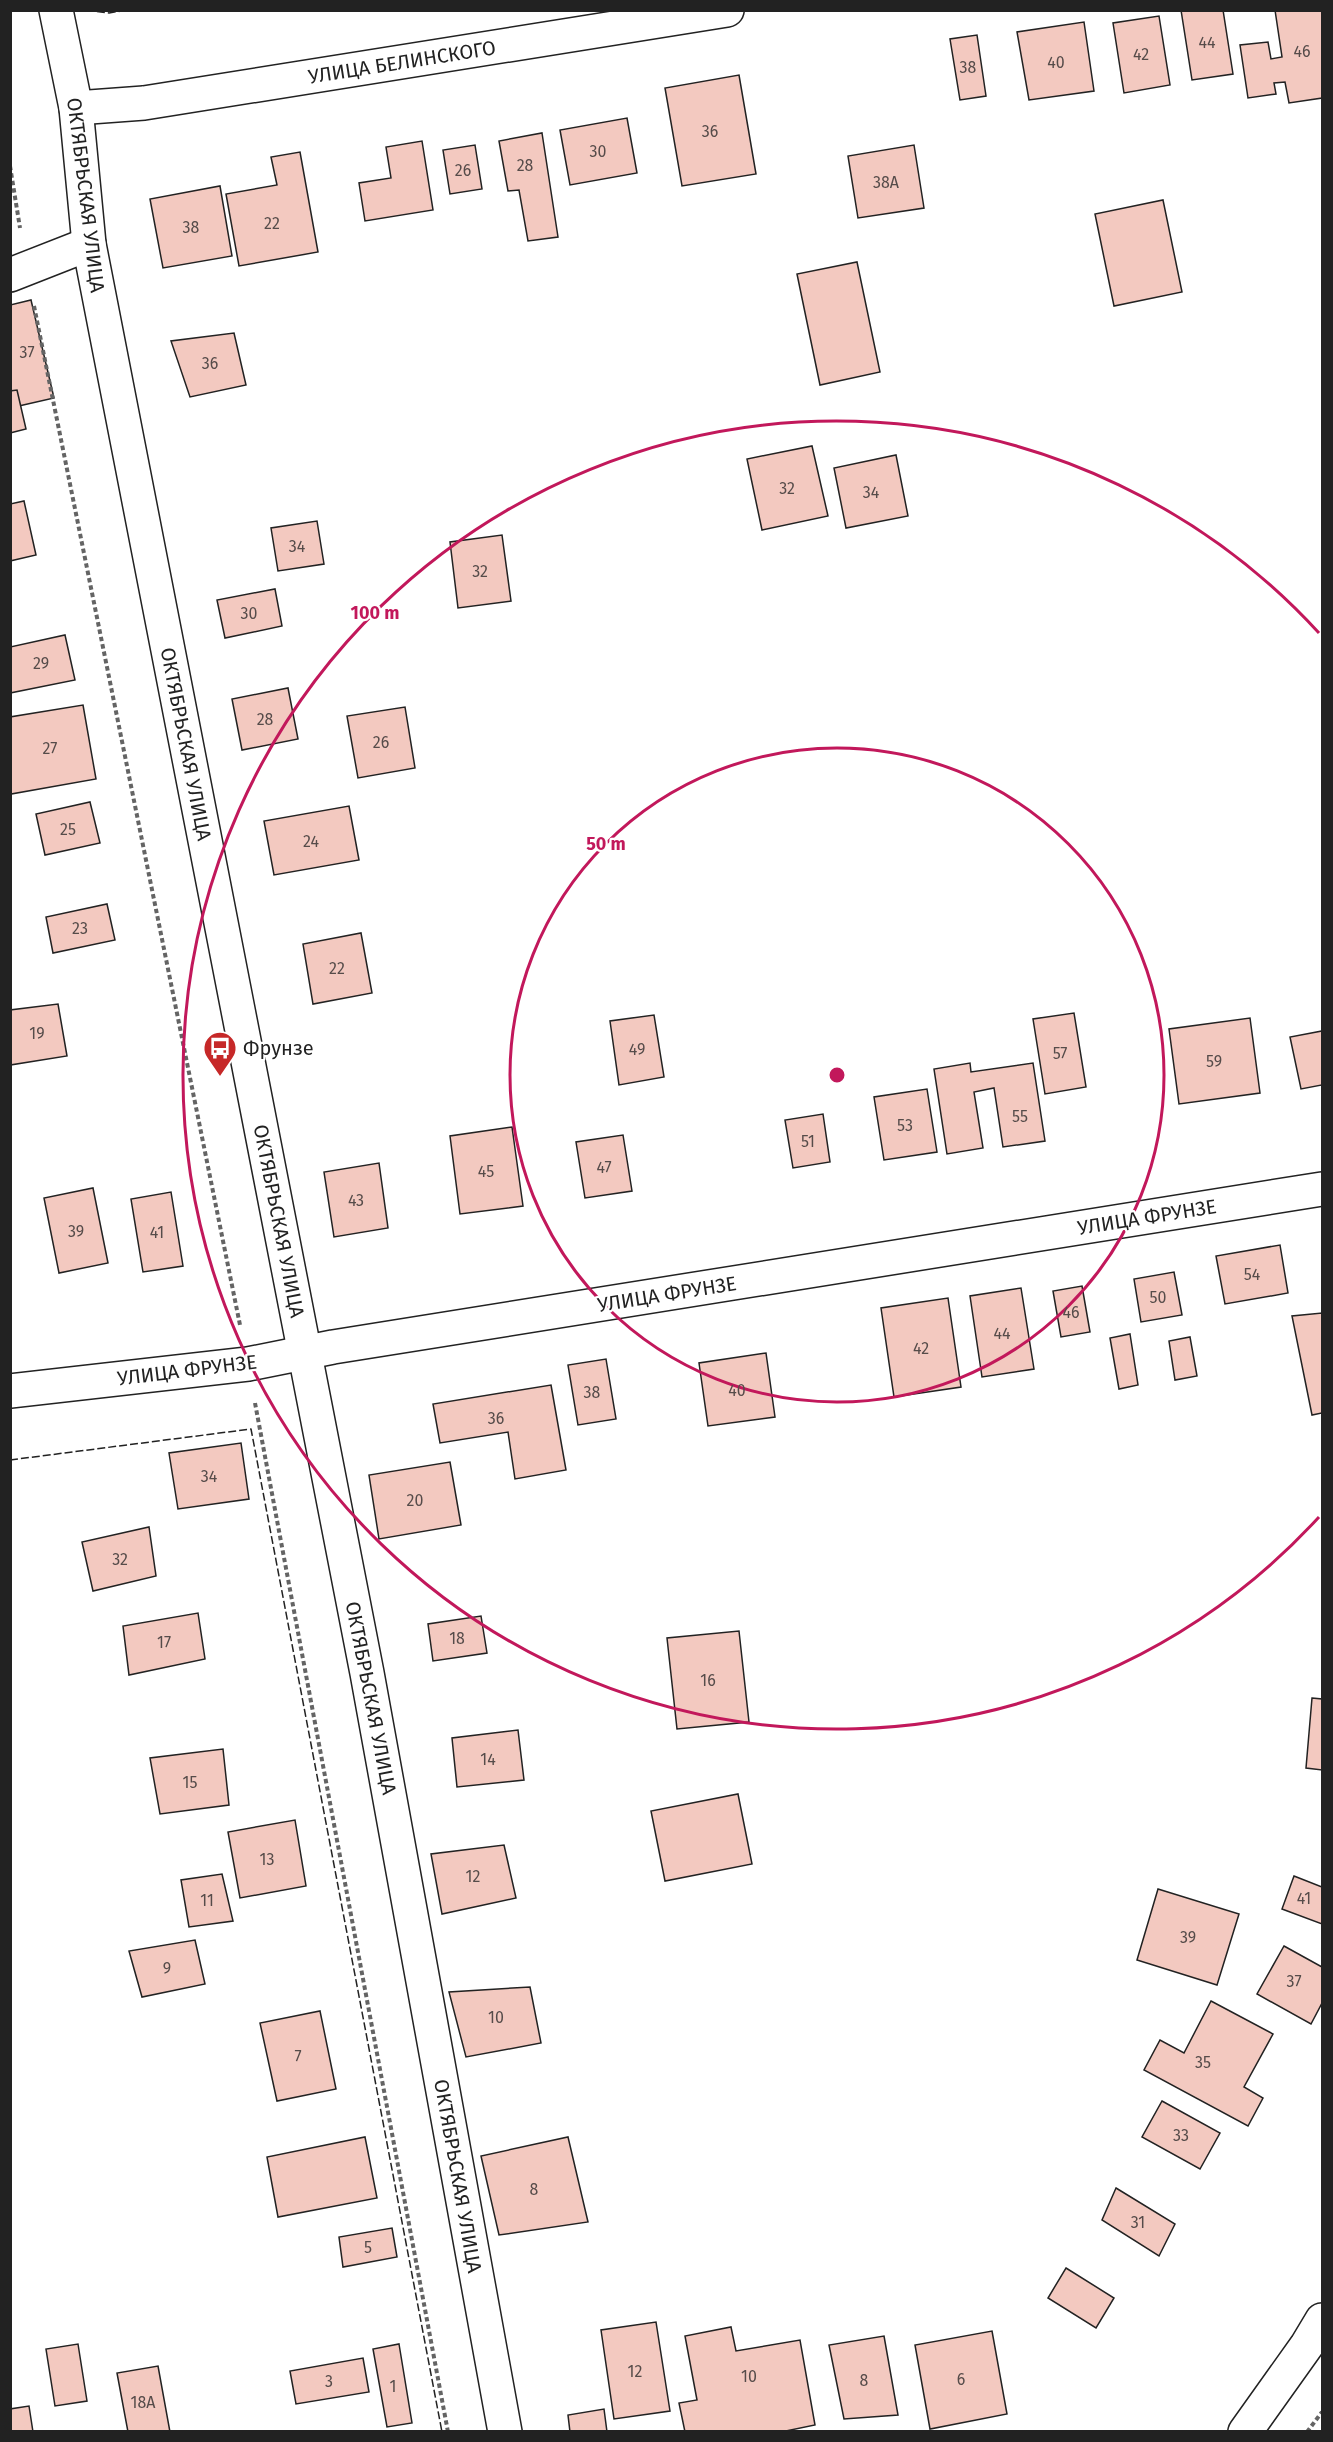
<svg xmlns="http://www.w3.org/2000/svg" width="1333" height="2442" viewBox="0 0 1333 2442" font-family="'Fira Sans',sans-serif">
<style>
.building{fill:#f3c9c0;stroke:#222;stroke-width:1.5}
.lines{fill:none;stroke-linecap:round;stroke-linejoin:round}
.minor-casing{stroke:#222;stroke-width:36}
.secondary-casing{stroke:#222;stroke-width:36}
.path{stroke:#646464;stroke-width:4;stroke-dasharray:4.5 3;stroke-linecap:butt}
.minor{stroke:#fff;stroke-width:33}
.secondary{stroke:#fff;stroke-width:33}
.fence{stroke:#222;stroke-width:1.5;stroke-dasharray:8 3;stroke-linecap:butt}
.ring{fill:none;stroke:#c2185b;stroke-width:3}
.labels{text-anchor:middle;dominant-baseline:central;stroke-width:4.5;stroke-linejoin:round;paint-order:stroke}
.number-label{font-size:16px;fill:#564c4a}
.street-label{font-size:20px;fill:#222;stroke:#fff}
.poi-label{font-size:20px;fill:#222;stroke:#fff;text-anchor:start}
.centre{fill:#c2185b;stroke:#fff;stroke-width:3}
.ring-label{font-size:18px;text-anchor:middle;font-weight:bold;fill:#c2185b;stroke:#fff;stroke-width:4.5;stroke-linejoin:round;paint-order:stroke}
</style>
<rect width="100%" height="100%" fill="#fff"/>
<g class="building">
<polygon points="1181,10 1223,10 1233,74 1192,80"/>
<polygon points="1275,10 1322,10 1322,98 1289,103 1285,82 1274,83 1276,94 1248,98 1240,45 1268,42 1271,59 1282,57"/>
<polygon points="1159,16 1170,85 1124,93 1113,23"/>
<polygon points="1084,22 1094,91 1029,100 1017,32"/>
<polygon points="977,35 986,96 960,100 950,39"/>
<polygon points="739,75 756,174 682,186 665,88"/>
<polygon points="627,118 637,173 570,185 560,130"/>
<polygon points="542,133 558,237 528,241 519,190 508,191 499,141"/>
<polygon points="422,141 433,210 365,221 359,183 391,178 386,147"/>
<polygon points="475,145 482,189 450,194 443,150"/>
<polygon points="914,145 924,208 858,218 848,156"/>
<polygon points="300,152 318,252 239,266 226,194 277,185 271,157"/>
<polygon points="220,186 232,256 163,268 150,199"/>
<polygon points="1163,200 1182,292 1114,306 1095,214"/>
<polygon points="857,262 880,372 820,385 797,274"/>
<polygon points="31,300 54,398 10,408 10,305"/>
<polygon points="234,333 246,385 190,397 171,341"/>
<polygon points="17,390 26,429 10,433 10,391"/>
<polygon points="812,446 828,516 762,530 747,459"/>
<polygon points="896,455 908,516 846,528 834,468"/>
<polygon points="24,501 36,555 10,561 10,504"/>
<polygon points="317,521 324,564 278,571 271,528"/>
<polygon points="502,535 511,601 458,608 450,542"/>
<polygon points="275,589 282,626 225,638 217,600"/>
<polygon points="65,635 75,680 10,693 10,647"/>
<polygon points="288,688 298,739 242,750 232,699"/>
<polygon points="83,705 96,779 11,794 10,717"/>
<polygon points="405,707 415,768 358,778 347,716"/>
<polygon points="90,802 100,843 45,855 36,814"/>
<polygon points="349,806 359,860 274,875 264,821"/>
<polygon points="107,904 115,940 53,953 46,917"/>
<polygon points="361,933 372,993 313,1004 303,944"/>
<polygon points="58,1004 67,1056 10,1065 10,1010"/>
<polygon points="1074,1013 1086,1087 1045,1094 1033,1019"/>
<polygon points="654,1015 664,1077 619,1085 610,1021"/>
<polygon points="1250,1018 1260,1093 1179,1104 1169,1029"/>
<polygon points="1322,1031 1322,1085 1301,1089 1290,1037"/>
<polygon points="970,1063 971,1072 1033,1063 1045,1141 1003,1147 994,1088 974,1092 983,1148 947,1154 934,1069"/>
<polygon points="927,1089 937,1152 884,1160 874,1097"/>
<polygon points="823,1114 830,1162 793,1168 785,1120"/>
<polygon points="512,1127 523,1206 460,1214 450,1136"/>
<polygon points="623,1135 632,1191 585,1198 576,1142"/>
<polygon points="379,1163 388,1228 334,1237 324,1172"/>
<polygon points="93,1188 108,1263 59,1273 44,1198"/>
<polygon points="171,1192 183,1266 143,1272 131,1199"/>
<polygon points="1280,1245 1288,1293 1225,1304 1216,1256"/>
<polygon points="1174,1272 1182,1315 1141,1322 1134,1279"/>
<polygon points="1082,1286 1090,1332 1061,1337 1053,1291"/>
<polygon points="1021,1288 1034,1369 982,1377 970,1296"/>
<polygon points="948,1298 961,1387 894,1397 881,1308"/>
<polygon points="1322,1313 1322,1413 1312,1415 1292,1316"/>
<polygon points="1130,1334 1138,1385 1119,1389 1110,1338"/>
<polygon points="1190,1337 1197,1376 1175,1380 1169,1341"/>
<polygon points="766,1353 775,1417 708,1426 699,1363"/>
<polygon points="606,1359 616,1419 578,1425 568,1365"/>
<polygon points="551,1385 566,1470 515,1479 508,1432 440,1443 433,1404"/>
<polygon points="241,1443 249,1499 178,1509 169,1453"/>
<polygon points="450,1462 461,1525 379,1539 369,1475"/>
<polygon points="149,1527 156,1576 93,1591 82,1542"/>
<polygon points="198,1613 205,1659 129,1675 123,1626"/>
<polygon points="481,1616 487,1653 433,1661 428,1624"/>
<polygon points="739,1631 749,1722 677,1729 667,1638"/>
<polygon points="1312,1698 1322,1699 1322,1770 1306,1768"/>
<polygon points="518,1730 524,1780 457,1787 452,1738"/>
<polygon points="223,1749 229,1805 160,1814 150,1758"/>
<polygon points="738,1794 752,1864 665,1881 651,1811"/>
<polygon points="295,1820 306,1886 240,1898 228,1832"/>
<polygon points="504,1845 516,1898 442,1914 431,1854"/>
<polygon points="222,1874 233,1921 189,1927 181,1880"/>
<polygon points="1294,1876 1322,1887 1322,1924 1282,1909"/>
<polygon points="1158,1889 1239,1914 1217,1985 1137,1960"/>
<polygon points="195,1940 205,1984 142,1997 129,1951"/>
<polygon points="1284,1946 1322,1967 1322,2003 1311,2024 1257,1994"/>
<polygon points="530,1987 541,2043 466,2057 449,1992"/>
<polygon points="1211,2001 1273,2034 1244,2087 1263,2098 1248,2126 1144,2070 1160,2040 1184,2053"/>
<polygon points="320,2011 336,2089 277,2101 260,2023"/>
<polygon points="1162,2101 1220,2133 1200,2169 1142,2137"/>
<polygon points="365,2137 377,2198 278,2217 267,2157"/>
<polygon points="568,2137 588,2222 499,2235 481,2156"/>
<polygon points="1116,2188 1175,2224 1159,2256 1102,2220"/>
<polygon points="392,2228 397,2257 343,2267 339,2237"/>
<polygon points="1066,2268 1114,2298 1096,2328 1048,2298"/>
<polygon points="656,2322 670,2411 614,2419 601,2330"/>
<polygon points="731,2327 736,2351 800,2340 815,2425 781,2432 685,2432 679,2403 697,2400 685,2336"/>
<polygon points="992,2331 1007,2414 930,2429 915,2345"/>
<polygon points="884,2336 898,2415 844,2419 829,2345"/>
<polygon points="78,2344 87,2401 55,2406 46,2349"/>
<polygon points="399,2344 412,2423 387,2427 373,2349"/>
<polygon points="363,2358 369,2392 296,2404 290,2371"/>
<polygon points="158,2366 170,2432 128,2432 117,2373"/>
<polygon points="29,2406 33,2432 10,2432 10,2409"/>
<polygon points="604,2409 607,2432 570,2432 568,2415"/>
</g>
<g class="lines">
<defs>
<g id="minor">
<polyline points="56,10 76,108 89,244 367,1673 505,2432"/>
<polyline points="76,108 144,103 727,10"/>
<polyline points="10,275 89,244"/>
<polyline points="10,1391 248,1364 333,1347 1322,1189"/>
</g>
<polyline id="secondary" points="1245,2432 1307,2345 1322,2320"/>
</defs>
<use href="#minor" class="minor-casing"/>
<use href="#secondary" class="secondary-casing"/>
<g class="path">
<polyline points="10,166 20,228"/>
<polyline points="34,306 240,1325"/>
<polyline points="255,1403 448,2432"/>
<polyline points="1307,2432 1322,2412"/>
</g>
<use href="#minor" class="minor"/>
<use href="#secondary" class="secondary"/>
<g class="fence">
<polyline points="86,10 109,13 127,10"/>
<polyline points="10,1460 251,1429 442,2432"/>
</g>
</g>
<g class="ring">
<circle cx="837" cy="1075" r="327"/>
<path d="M1319 1517A654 654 0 1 1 1319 633"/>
</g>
<defs>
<symbol id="bus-pin" viewBox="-11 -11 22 30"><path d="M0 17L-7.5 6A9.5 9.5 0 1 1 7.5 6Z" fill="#c62828" stroke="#fff"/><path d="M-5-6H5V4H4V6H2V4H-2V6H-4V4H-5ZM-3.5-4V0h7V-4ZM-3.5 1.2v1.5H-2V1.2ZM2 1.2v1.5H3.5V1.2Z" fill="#fff"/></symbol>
</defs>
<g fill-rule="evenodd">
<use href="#bus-pin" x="201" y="1029" width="38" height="52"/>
</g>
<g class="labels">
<g class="number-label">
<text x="1207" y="42">44</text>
<text x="1302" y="51">46</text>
<text x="1141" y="54">42</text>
<text x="1056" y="62">40</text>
<text x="968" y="67">38</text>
<text x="710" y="131">36</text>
<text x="598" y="151">30</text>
<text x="525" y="165">28</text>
<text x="463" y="170">26</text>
<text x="886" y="182">38А</text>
<text x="272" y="223">22</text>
<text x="191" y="227">38</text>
<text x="27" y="352">37</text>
<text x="210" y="363">36</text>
<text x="787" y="488">32</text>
<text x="871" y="492">34</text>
<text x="297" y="546">34</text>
<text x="480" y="571">32</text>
<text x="249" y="613">30</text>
<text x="41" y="663">29</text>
<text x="265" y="719">28</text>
<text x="381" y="742">26</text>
<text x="50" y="748">27</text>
<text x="68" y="829">25</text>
<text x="311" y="841">24</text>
<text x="80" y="928">23</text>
<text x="337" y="968">22</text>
<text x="37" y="1033">19</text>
<text x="637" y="1049">49</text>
<text x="1060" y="1053">57</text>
<text x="1214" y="1061">59</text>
<text x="1020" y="1116">55</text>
<text x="905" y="1125">53</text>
<text x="808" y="1141">51</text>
<text x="604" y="1167">47</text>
<text x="486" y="1171">45</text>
<text x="356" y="1200">43</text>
<text x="76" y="1231">39</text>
<text x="157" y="1232">41</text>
<text x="1252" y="1274">54</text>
<text x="1158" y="1297">50</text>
<text x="1071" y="1312">46</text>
<text x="1002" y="1333">44</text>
<text x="921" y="1348">42</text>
<text x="737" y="1390">40</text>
<text x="592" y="1392">38</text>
<text x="496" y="1418">36</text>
<text x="209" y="1476">34</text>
<text x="415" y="1500">20</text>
<text x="120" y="1559">32</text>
<text x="457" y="1638">18</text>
<text x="164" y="1642">17</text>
<text x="708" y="1680">16</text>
<text x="488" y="1759">14</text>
<text x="190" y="1782">15</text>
<text x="267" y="1859">13</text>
<text x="473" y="1876">12</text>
<text x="1304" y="1898">41</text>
<text x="207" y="1900">11</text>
<text x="1188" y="1937">39</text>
<text x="167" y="1968">9</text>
<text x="1294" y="1981">37</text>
<text x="496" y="2017">10</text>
<text x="298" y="2056">7</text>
<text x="1203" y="2062">35</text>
<text x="1181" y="2135">33</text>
<text x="534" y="2189">8</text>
<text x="1138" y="2222">31</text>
<text x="368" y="2247">5</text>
<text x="635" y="2371">12</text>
<text x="749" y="2376">10</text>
<text x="961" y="2379">6</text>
<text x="864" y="2380">8</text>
<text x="329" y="2381">3</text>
<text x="393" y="2386">1</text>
<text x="143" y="2402">18А</text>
</g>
<g class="street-label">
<text transform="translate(402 62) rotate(-9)">УЛИЦА БЕЛИНСКОГО</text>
<text transform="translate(86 195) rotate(83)">ОКТЯБРЬСКАЯ УЛИЦА</text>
<text transform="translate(186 744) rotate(79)">ОКТЯБРЬСКАЯ УЛИЦА</text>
<text transform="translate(1147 1217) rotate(-9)">УЛИЦА ФРУНЗЕ</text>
<text transform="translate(279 1221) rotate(79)">ОКТЯБРЬСКАЯ УЛИЦА</text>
<text transform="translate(667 1294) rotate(-9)">УЛИЦА ФРУНЗЕ</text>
<text transform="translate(187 1370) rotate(-7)">УЛИЦА ФРУНЗЕ</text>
<text transform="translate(371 1698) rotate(79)">ОКТЯБРЬСКАЯ УЛИЦА</text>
<text transform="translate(458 2176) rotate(80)">ОКТЯБРЬСКАЯ УЛИЦА</text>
</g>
<g class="poi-label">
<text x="243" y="1048">Фрунзе</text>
</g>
</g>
<circle cx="837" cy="1075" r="9" class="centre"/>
<g class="ring-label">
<text x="375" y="619">100 m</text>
<text x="606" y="850">50 m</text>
</g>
<rect width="1333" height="2442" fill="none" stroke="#222222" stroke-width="24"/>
</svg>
